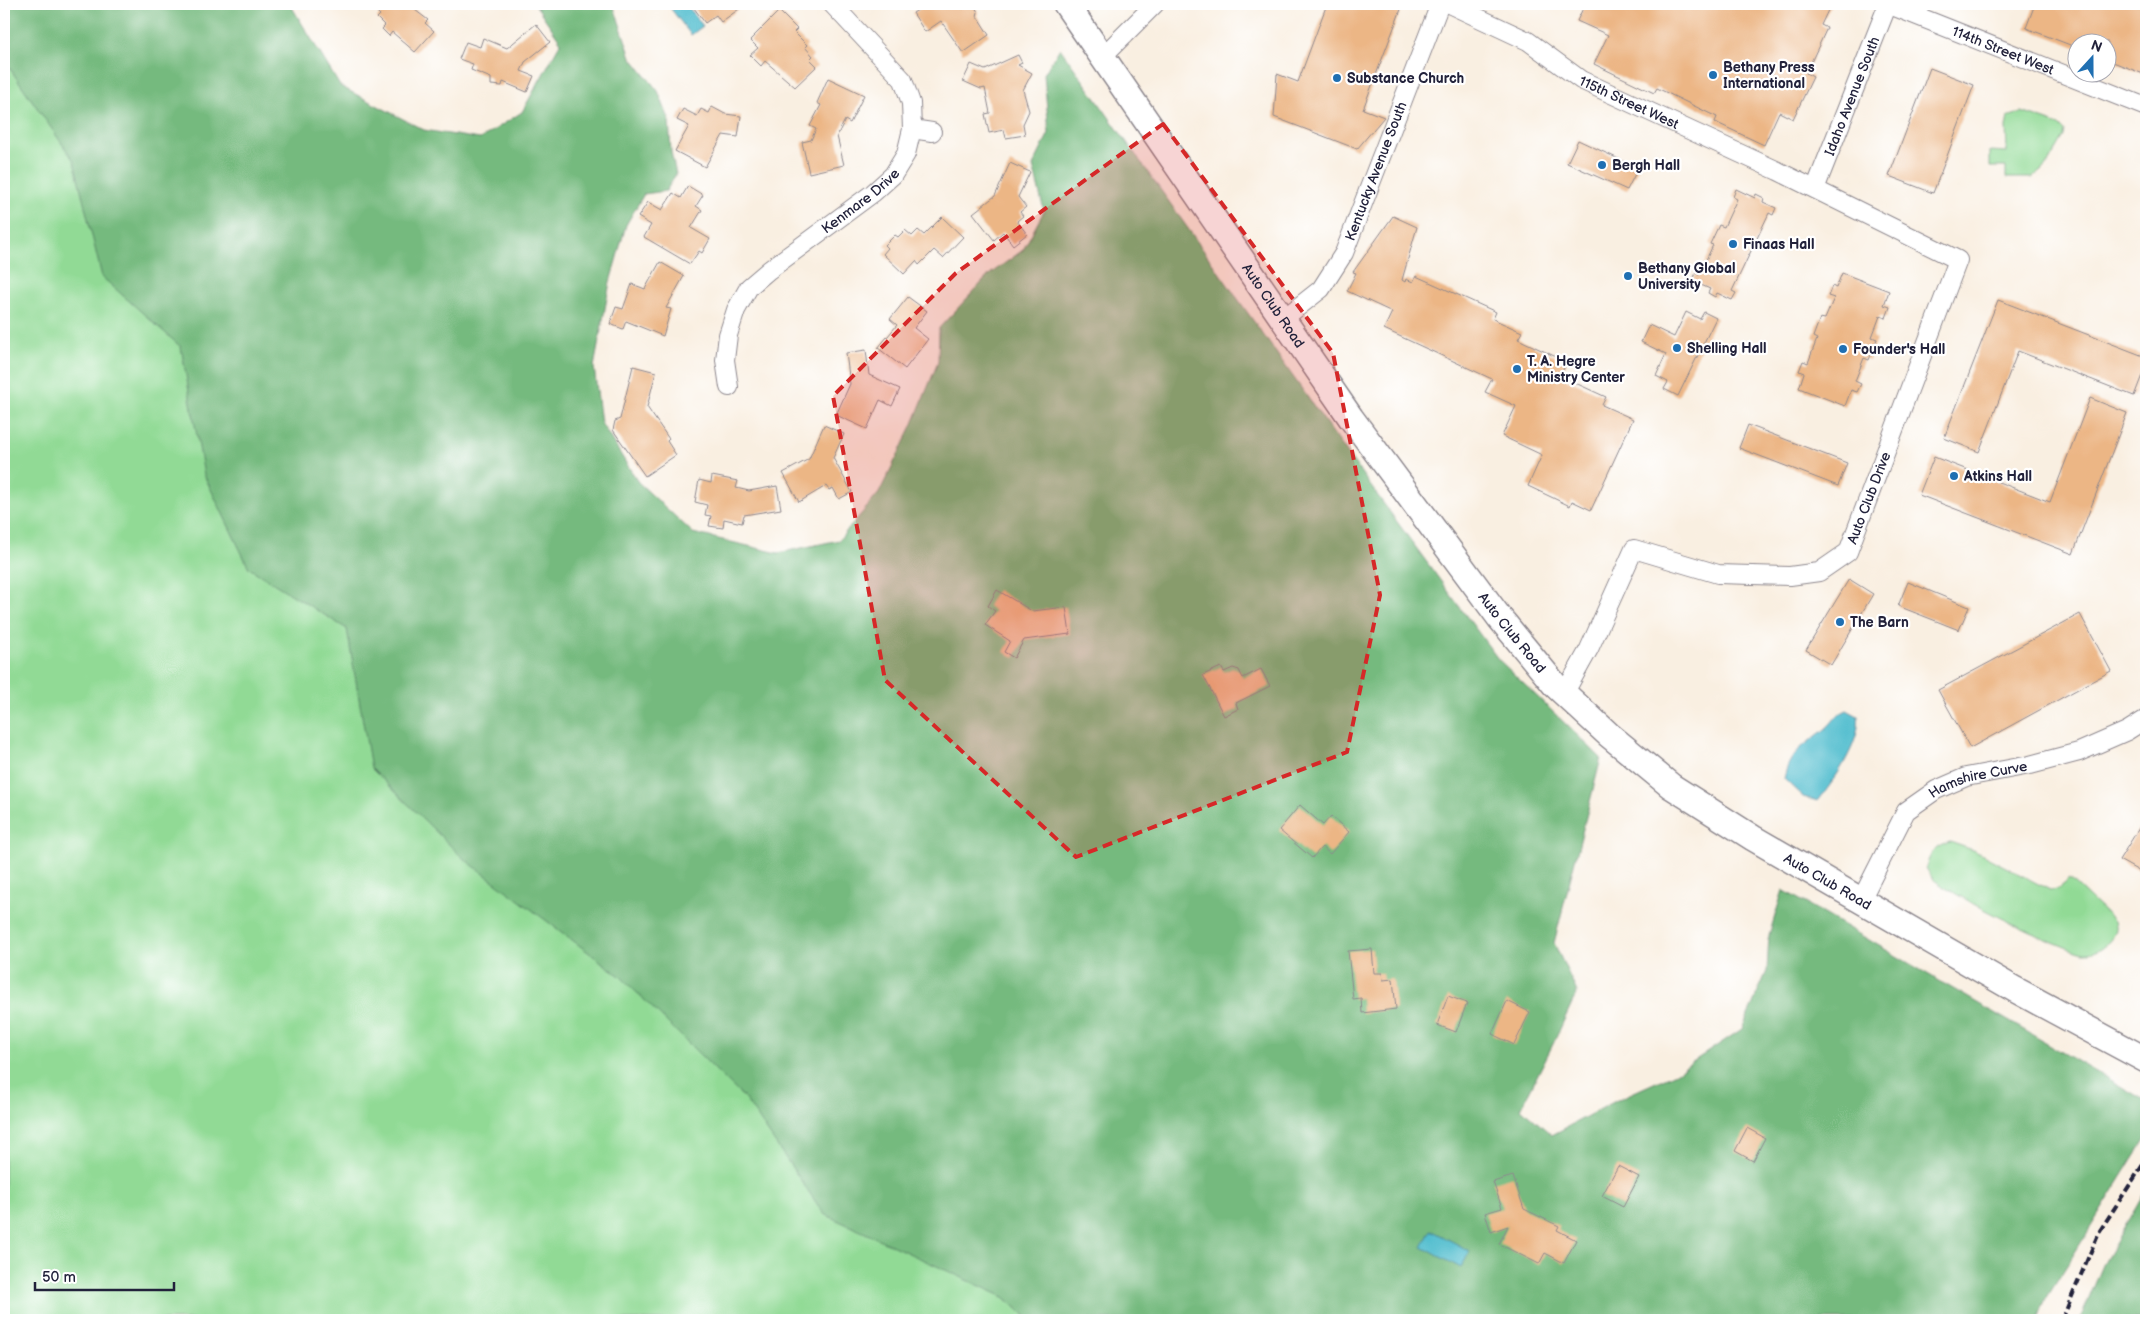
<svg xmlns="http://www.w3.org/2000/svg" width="2150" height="1324" viewBox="0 0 2150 1324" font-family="'Balsamiq Sans',sans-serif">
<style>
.green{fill:#91da95;stroke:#5a7e68}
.forest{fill:#74ba7e;stroke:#4b6e5c}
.water{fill:#53becf;stroke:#3a7085}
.building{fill:#ecb685}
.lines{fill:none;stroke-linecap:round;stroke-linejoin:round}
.street-casing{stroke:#8e888e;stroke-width:20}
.secondary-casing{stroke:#8e888e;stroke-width:28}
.street{stroke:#fff;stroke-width:18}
.secondary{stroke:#fff;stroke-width:25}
.rail{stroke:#22223b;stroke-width:4;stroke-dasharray:8 4;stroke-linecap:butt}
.marked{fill:#d62828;fill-opacity:0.2;stroke:#d62828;stroke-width:4;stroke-dasharray:10 6;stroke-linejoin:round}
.poi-dot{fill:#1f6fb2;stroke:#fff;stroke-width:2}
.labels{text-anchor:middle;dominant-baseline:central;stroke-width:4.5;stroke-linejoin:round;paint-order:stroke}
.street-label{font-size:14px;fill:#22223b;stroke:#fff}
.poi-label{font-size:14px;font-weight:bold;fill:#22223b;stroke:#fff;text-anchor:start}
</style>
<rect width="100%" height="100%" fill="#fff"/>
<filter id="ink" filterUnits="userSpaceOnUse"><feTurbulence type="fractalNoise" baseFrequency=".02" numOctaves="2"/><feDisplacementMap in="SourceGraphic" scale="10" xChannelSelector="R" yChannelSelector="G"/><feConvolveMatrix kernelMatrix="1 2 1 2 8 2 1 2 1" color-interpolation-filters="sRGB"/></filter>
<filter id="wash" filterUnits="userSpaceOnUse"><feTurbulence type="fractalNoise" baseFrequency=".0096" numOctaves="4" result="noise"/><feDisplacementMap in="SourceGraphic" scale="20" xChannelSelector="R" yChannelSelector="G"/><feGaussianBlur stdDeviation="1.12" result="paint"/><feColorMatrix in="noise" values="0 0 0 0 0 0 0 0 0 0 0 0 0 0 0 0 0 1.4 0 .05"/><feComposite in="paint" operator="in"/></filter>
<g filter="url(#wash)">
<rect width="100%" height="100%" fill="#f9efe1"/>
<g class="green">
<polygon points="4,4 956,1274 1004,1297 1030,1320 4,1320"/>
<polygon points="2022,112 2059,125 2065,131 2064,136 2046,167 2032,178 2006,178 2006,167 1990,167 1990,151 2007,152 2006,127 2008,117"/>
<path d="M1950,842L1973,850L2050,890L2058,889L2070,879L2114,921L2116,931C2111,942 2098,954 2084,953C2065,951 1945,892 1932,878C1930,875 1928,871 1926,868C1930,852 1935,847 1950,842Z"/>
</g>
<g class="forest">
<polygon points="4,4 290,4 340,86 424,130 480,139 522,112 561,42 535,4 613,4 631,57 658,91 669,119 671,152 676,174 666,191 644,194 626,225 610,282 594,367 601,423 638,482 693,533 778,553 839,540 879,493 912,426 938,362 939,328 990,274 1023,250 1044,211 1033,166 1049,133 1044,74 1060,48 1367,481 1498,659 1601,758 1554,943 1577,992 1554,1042 1521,1108 1552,1135 1621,1098 1676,1073 1742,1029 1767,971 1769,935 1783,890 2146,1101 2146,1138 2046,1299 2038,1320 1030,1320 1004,1297 824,1214 745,1099 620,976 463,858 371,768 347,629 249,568 204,475 181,347 102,277 74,161 4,60"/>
<polygon points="2146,1190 2146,1320 2080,1320 2103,1265"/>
</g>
<g class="water">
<polygon points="678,4 686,4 703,26 691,35 671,9"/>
<path d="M1847,710L1858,716C1862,741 1834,781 1818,801L1803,797L1784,779C1789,752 1804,746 1824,730C1834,722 1834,716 1847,710Z"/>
<polygon points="1431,1230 1470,1251 1461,1268 1422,1247"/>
</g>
<g id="blocks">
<g class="building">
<polygon points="380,4 414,4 418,7 415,10 428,20 425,23 434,31 415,52 392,32 389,36 382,29 385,26 377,18 380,15 375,10"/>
<polygon points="691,4 746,4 721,22 716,15 705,23"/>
<polygon points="927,4 958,4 962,9 969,5 975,7 978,12 977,16 989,35 963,53 941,21 925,32 913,13"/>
<polygon points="1327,4 1403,4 1363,109 1384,117 1357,149 1274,117 1277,74 1298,82"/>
<polygon points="1585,4 1831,4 1821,25 1827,28 1806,73 1813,77 1793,119 1779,112 1764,145 1715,122 1717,117 1657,88 1654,93 1594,64 1608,35 1577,21"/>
<polygon points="2035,4 2146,4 2146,75 2108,60 2108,42 2078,42 2078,48 2026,28"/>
<polygon points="779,11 797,29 794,32 807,45 805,47 813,56 810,59 817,66 795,87 765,61 761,66 750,55 758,48 750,40"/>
<polygon points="536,24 550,42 525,62 521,71 534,76 527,92 503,82 502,86 491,85 491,78 471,70 473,64 459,59 466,42 480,47 483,38 507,48"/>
<polygon points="1018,55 1022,63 1018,65 1032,73 1023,90 1029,111 1023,124 1025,135 1006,138 1004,130 989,133 985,114 990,113 985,88 981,89 963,81 971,64 985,70"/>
<polygon points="1930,68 1974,85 1933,193 1889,176"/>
<polygon points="828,78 864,95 850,123 845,120 837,136 844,165 809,173 802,142 811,140 816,129 810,126 821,105 817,103"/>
<polygon points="712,107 725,114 741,116 738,137 723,135 705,167 675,151 689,126 677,120 683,109 697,116 701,109 709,113"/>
<polygon points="1578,140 1638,168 1627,190 1567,163"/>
<polygon points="1010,163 1030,172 1018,197 1026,207 1020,212 1023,216 1017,221 1027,234 1013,245 1003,232 994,240 973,213 995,196"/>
<polygon points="688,186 703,195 696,206 702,210 691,228 710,239 702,253 699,251 690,264 644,237 651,225 638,217 648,202 662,210 673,193 681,198"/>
<polygon points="1736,189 1755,198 1756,194 1764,198 1763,202 1776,208 1773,215 1769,213 1732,291 1736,293 1732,300 1717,293 1715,297 1708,293 1710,289 1692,281 1696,273 1699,275 1713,245 1710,244 1719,225 1724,227 1737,199 1733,197"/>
<polygon points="1393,216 1417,227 1402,280 1405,282 1406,279 1413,282 1416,276 1496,312 1493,319 1522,332 1518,339 1567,362 1560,376 1606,397 1602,405 1633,419 1591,510 1572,501 1570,506 1528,486 1542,455 1502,436 1516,406 1485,392 1492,379 1384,329 1392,312 1347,291 1356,273 1353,272"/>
<polygon points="942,217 963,237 943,258 934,250 919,265 916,261 904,274 883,254 888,248 885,245 895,235 898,237 905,230 912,236 918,230 924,235"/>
<polygon points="660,262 684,276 666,308 671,309 663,336 626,321 623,329 610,324 616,307 623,309 632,284 645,289"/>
<polygon points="1842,273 1889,291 1884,305 1890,307 1886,318 1880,316 1872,337 1877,339 1869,360 1864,358 1855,381 1861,384 1857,392 1851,390 1845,406 1799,388 1804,373 1799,371 1803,361 1808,363 1817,339 1813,337 1820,318 1825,319 1834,298 1828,296 1832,286 1836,288"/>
<polygon points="908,297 927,311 914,328 928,339 905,369 878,348 897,325 890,319"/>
<polygon points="1998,300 2146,357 2146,365 2134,396 2018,351 1979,452 1944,438"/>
<polygon points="1686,312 1700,319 1704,312 1716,318 1678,396 1664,389 1668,382 1656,376 1666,354 1641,342 1649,325 1674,337"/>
<polygon points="866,350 869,375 900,389 892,406 880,400 867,429 836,415 850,384 846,353"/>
<polygon points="633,366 656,372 647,407 669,439 667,441 676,455 645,476 613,430 615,421 620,419"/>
<polygon points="2090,398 2127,413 2073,554 1919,495 1934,457 2050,502"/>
<polygon points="824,425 844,434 833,458 852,492 839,499 833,488 829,490 826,486 799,502 783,473 809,459"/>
<polygon points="1748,425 1847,463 1838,486 1739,448"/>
<polygon points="712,476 738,481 736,488 749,491 777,486 781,509 744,515 742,523 724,519 723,528 709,526 711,516 705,515 707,505 695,502 699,480 711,483"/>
<polygon points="1849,579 1873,594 1831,665 1806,650"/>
<polygon points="1908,582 1969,607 1959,630 1898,606"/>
<polygon points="997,590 1032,611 1066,607 1070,634 1024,640 1014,658 1004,652 1010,641 985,625 995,611 988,606"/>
<polygon points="2080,614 2111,671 1970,748 1938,690"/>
<polygon points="1221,667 1224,672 1233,668 1239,670 1243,678 1261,669 1270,686 1236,703 1238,709 1224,716 1203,675"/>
<polygon points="1300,805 1323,825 1331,816 1349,832 1330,854 1322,847 1312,858 1279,830"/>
<polygon points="2146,817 2146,875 2119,860"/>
<polygon points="1372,949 1374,973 1382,973 1383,980 1393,979 1396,1009 1362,1013 1361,998 1353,999 1348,951"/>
<polygon points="1448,996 1467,1003 1456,1032 1437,1025"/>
<polygon points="1507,1001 1530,1012 1514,1045 1492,1034"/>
<polygon points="1747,1128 1765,1138 1753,1161 1735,1151"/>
<polygon points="1618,1166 1639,1177 1623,1207 1602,1196"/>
<polygon points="1513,1176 1524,1209 1559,1226 1557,1230 1576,1240 1564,1263 1545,1253 1539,1264 1499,1244 1508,1226 1491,1232 1485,1213 1502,1208 1493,1182"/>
</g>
</g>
</g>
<g filter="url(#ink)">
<use href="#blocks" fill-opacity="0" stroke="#8e888e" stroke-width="1"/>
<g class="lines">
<defs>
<g id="street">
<path id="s1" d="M1449,4L1528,41L1581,80L1778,171L1958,260L1848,552L1819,572L1790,576L1718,574L1634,549L1589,649L1564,694"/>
<path id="s2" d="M1887,4L2146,107"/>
<polyline points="1103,56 1155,4"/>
<polyline points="912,129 932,132"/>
<path id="s3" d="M1815,189L1888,4"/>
<path id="s4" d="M1283,319L1321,289L1344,253L1440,4"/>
<path id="s5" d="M729,387L725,360L728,335L736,310L749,287L769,270L873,193L893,175L906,154L912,129L911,103L903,80L832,4"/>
<path id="s6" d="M1861,900L1906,811L1936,790L1966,777L2030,765L2079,752L2127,731L2146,719"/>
</g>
<g id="secondary">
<path id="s7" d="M1066,4L1351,418L1499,617L1555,685L1609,735L1671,786L1753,838L2014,989L2146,1060"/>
</g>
</defs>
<use href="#street" class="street-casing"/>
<use href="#secondary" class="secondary-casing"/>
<use href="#street" class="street"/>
<use href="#secondary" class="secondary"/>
<polyline class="rail" points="2062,1320 2099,1232 2146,1160"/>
</g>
</g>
<path class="marked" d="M1163,124L1333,353L1380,595L1347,752L1076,857L885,680L833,396L956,273Z"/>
<g class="poi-dot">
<circle cx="1713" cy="75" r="5"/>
<circle cx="1337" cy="78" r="5"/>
<circle cx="1602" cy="165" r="5"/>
<circle cx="1733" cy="244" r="5"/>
<circle cx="1628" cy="276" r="5"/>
<circle cx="1677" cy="348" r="5"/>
<circle cx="1843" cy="349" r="5"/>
<circle cx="1517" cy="369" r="5"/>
<circle cx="1954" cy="476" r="5"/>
<circle cx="1840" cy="622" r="5"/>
</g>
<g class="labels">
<g class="street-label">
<text stroke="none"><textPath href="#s2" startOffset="125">114th Street West</textPath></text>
<text stroke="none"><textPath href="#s3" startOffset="100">Idaho Avenue South</textPath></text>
<text stroke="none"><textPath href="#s1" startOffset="206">115th Street West</textPath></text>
<text stroke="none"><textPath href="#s4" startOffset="179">Kentucky Avenue South</textPath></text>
<text stroke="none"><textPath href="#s5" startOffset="246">Kenmare Drive</textPath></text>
<text stroke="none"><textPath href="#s7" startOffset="366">Auto Club Road</textPath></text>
<text transform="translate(1869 498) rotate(-69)">Auto Club Drive</text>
<text stroke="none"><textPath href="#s7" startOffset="771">Auto Club Road</textPath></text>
<text stroke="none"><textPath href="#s6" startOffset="180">Hamshire Curve</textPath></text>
<text stroke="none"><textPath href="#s7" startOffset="1176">Auto Club Road</textPath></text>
</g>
<g class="poi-label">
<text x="1723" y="67">Bethany Press<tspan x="1723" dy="16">International</tspan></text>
<text x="1347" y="78">Substance Church</text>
<text x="1612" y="165">Bergh Hall</text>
<text x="1743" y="244">Finaas Hall</text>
<text x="1638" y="268">Bethany Global<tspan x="1638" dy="16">University</tspan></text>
<text x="1687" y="348">Shelling Hall</text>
<text x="1853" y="349">Founder's Hall</text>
<text x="1527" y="361">T. A. Hegre<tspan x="1527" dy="16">Ministry Center</tspan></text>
<text x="1964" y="476">Atkins Hall</text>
<text x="1850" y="622">The Barn</text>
</g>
</g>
<rect width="2150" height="1324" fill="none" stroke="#fff" stroke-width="20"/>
<g transform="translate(2092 58) rotate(21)"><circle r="24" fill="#ffffff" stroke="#a7a7b1"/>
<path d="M0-4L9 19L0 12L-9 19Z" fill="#1f6fb2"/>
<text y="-8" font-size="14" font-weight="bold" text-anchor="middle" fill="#22223b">N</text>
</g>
<path d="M35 1282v8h139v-8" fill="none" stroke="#22223b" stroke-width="2.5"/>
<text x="42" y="1282" font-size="15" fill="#22223b" stroke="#ffffff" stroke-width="4" paint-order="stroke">50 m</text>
</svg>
